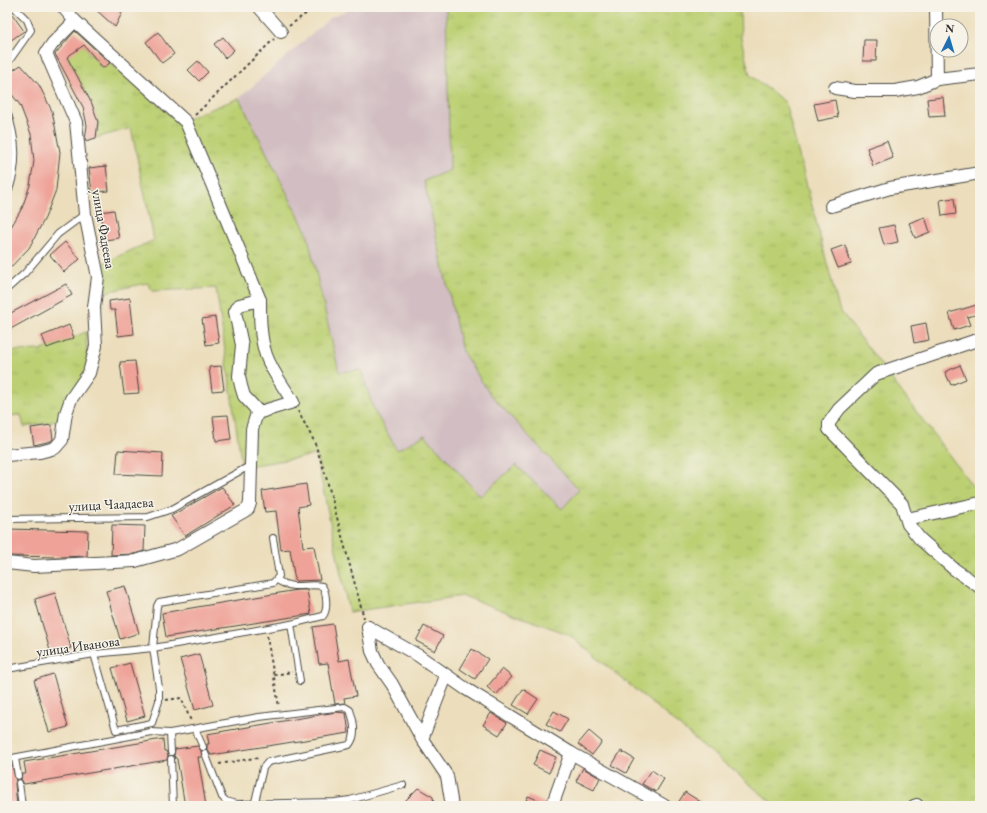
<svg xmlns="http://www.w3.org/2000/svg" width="987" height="813" viewBox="0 0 987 813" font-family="'EB Garamond',serif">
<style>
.industrial{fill:#d2bec2}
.grass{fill:url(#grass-tufts);stroke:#747e4f}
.building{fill:#efa298}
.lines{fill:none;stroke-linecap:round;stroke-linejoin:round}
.service-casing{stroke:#484641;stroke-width:8}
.minor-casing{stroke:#484641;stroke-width:14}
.path{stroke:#484641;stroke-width:2;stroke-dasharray:3 3;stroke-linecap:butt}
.service{stroke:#fff;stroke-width:6}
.minor{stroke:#fff;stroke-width:12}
.labels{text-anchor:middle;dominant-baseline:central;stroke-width:3;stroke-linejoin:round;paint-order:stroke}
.street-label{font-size:14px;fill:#2b2b2b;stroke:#f7f3e8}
</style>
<defs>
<pattern id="grass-tufts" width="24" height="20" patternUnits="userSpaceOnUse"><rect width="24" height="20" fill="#bcd073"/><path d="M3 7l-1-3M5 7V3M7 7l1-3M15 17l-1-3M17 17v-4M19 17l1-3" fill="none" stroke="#a2b364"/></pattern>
</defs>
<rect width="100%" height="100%" fill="#f7f3e8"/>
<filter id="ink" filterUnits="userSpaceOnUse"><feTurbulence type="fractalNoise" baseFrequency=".025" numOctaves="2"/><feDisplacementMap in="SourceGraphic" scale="8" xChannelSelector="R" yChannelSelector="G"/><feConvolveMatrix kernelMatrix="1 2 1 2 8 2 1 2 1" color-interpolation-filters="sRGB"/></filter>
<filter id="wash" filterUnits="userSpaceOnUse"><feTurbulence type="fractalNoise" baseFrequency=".012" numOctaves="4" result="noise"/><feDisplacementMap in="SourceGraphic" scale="16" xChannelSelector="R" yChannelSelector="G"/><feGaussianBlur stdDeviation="0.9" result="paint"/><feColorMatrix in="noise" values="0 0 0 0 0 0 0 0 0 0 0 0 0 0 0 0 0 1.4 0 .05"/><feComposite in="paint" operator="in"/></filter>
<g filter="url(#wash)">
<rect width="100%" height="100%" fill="#ecdebc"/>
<polygon class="industrial" points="355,7 446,7 450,170 424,181 462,351 490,394 579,491 562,509 516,465 480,496 425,435 397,451 374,410 361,370 339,372 307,233 239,98 331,17"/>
<g class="grass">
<polygon points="446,7 740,7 741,39 750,75 785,102 839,309 980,496 980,806 776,806 568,634 463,596 349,612 316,455 242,467 216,288 153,291 147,283 106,292 99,265 154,240 131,128 96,138 98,122 92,104 67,57 79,39 102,68 110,63 178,122 239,98 307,233 339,372 361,370 374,410 397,450 425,435 480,496 516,465 562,509 579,490 490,394 462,351 424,181 450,170"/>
<polygon points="86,332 88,372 57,421 24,427 21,415 8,416 7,419 7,351 42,350"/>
</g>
<g id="blocks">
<g class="building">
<polygon points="7,7 24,31 7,43"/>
<polygon points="93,7 115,7 122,13 115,27"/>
<polygon points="75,31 110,63 103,68 84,45 67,57 92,104 98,122 96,138 85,141 87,125 83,107 55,54"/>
<polygon points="158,32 174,54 162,63 146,42"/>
<polygon points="223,37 234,50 225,58 214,44"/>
<polygon points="864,40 877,40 876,61 863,61"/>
<polygon points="198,61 208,72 199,81 188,70"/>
<polygon points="21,65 39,85 52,111 60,152 56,190 45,218 29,248 7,271 7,234 22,208 30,185 34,161 31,134 20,105 7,88 7,74"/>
<polygon points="943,97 945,116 929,117 927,99"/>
<polygon points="835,100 838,117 818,121 814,104"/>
<polygon points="887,141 893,158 873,166 867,148"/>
<polygon points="106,166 109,191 92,192 89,168"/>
<polygon points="954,198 956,214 942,216 940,200"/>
<polygon points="114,210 119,238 105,240 100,212"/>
<polygon points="925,217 930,232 915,238 909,223"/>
<polygon points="894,225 898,242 884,245 879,228"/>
<polygon points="65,242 80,259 64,272 50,255"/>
<polygon points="845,245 851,264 838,268 831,250"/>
<polygon points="66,284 72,295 7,331 7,315"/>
<polygon points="130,298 134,334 118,336 115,310 110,310 109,301"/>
<polygon points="980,304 980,314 967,317 970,325 954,330 949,313"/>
<polygon points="215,317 219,343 206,345 202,319"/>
<polygon points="926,323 929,340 914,343 911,326"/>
<polygon points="69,325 74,338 47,348 42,336"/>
<polygon points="135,361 139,393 124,394 120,362"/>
<polygon points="960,365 966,379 951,385 945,372"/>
<polygon points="221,366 224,390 212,391 209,367"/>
<polygon points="228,415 231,439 216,441 213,416"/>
<polygon points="51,425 53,439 51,441 34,445 31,428"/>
<polygon points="118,450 163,453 162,476 116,474"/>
<polygon points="306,484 309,505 298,507 303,547 314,546 320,580 295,581 290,549 281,550 276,511 265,512 262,491"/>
<polygon points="222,487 235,505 185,536 171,516"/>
<polygon points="112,525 145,526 144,551 134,554 111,555"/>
<polygon points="7,529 88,531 87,556 59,557 7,556"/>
<polygon points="125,586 139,633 120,639 106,591"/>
<polygon points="297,590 307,590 311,614 166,637 162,613"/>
<polygon points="55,593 71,648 51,654 35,599"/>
<polygon points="333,624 339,661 349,659 356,696 344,698 345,703 335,704 328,663 319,664 313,627"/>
<polygon points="424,626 443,636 435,651 416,641"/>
<polygon points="472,649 488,659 475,679 460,669"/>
<polygon points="199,654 213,705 195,710 180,659"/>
<polygon points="130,663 145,716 127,721 112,668"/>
<polygon points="502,669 512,677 496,695 487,687"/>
<polygon points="53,674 68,727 49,732 34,680"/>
<polygon points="523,689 538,699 528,714 513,705"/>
<polygon points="554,711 568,719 560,732 546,724"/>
<polygon points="336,712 346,713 349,733 211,755 207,749 207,744 209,744 207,734"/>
<polygon points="491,713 507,723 499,735 483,725"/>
<polygon points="589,731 602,742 592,755 578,744"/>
<polygon points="163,739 164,751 166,751 168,755 167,760 24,784 21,779 22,774 26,774 24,762"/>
<polygon points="198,746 201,751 202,757 198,757 206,806 185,806 177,759 174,756 175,749"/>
<polygon points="540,750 556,757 549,773 533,765"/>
<polygon points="621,751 634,759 626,773 612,765"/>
<polygon points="7,766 12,766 16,780 15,784 17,806 7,806"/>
<polygon points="583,768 600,778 594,790 576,781"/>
<polygon points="652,770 664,779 656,792 642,784"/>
<polygon points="418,788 433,797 434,806 400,806"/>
<polygon points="685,792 707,806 676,806"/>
<polygon points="528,796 545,803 545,806 524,806"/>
</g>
</g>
</g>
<g filter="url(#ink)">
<use href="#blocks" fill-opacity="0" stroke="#484641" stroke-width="1"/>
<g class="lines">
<defs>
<g id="service">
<polyline points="7,64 31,30 27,20 14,7"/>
<path d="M7,111C17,140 19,166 7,195"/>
<polyline points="7,289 25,273 58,234 85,214"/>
<polyline points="7,519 148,517 172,509 251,465"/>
<path d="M277,580C294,591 305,583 322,586C327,593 328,610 323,616L291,624"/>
<polyline points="94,654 116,730 152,723 159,701 159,688 153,648 157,606 159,602 273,583 279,576 273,538"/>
<polyline points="7,669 94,654 153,648 291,624 300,681"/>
<polyline points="195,729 203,747"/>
<polyline points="170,733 171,752"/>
<polyline points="205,753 222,797 226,801 237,804 335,802 350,800 403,785"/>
<polyline points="15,758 18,776"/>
<path d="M7,759L151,732L170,733L259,717L318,710L345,707L350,710C354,721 357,736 349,745L268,762L263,768L254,806"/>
<polyline points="171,759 173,806"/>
<polyline points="19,783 22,806"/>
</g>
<g id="minor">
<path d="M63,7L75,21L186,122L260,300C260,318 260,337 266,355C272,372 284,387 293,402L257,413"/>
<polyline points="259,7 281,32"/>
<polyline points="936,7 937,79"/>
<polyline points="835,88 855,91 895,91 918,87 937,79 980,74"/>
<polyline points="831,206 890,188 980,173"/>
<polyline points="980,339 876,374 839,409 829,423 829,429 902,504 908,524 920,539 954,569 980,587"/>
<polyline points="7,455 40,452 55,448 62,440 66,413 71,399 89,373 96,346 94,307 98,277 85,214 76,122 46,53 53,43 75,21"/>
<polyline points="907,519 980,503"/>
<polyline points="7,563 34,566 135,561 178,549 248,509 250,503 252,429 257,413 255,408 244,396 241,386 239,376 242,345 235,312 239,305 260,300"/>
<polyline points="368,627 419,656 466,689 571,753 665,806"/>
<polyline points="368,627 372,651 378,664 392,684 422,739 447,776 452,806"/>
<polyline points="422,739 446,676"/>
<polyline points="552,806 571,753"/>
<polyline points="914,806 917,805"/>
</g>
</defs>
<use href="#service" class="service-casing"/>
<use href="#minor" class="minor-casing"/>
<g class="path">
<polyline points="289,26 315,7"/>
<polyline points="195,115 274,39"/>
<polyline points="298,411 314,441 325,473 364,618"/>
<polyline points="267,636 279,707"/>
<polyline points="274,675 292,672"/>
<polyline points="166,700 181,698 191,721"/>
<polyline points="219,764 255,758 259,759"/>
</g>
<use href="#service" class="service"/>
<use href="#minor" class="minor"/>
</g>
</g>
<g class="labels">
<g class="street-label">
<text transform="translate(104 229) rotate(80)">улица Фадеева</text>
<text transform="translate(111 504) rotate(-3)">улица Чаадаева</text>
<text transform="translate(78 646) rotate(-8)">улица Иванова</text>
</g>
</g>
<rect width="987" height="813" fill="none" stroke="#f7f3e8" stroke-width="24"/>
<g transform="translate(949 38) rotate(5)"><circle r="19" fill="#f7f3e8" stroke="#a5a39c"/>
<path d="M0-3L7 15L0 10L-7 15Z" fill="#1f6fb2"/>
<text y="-6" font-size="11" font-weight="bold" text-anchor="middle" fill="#2b2b2b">N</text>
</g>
</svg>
